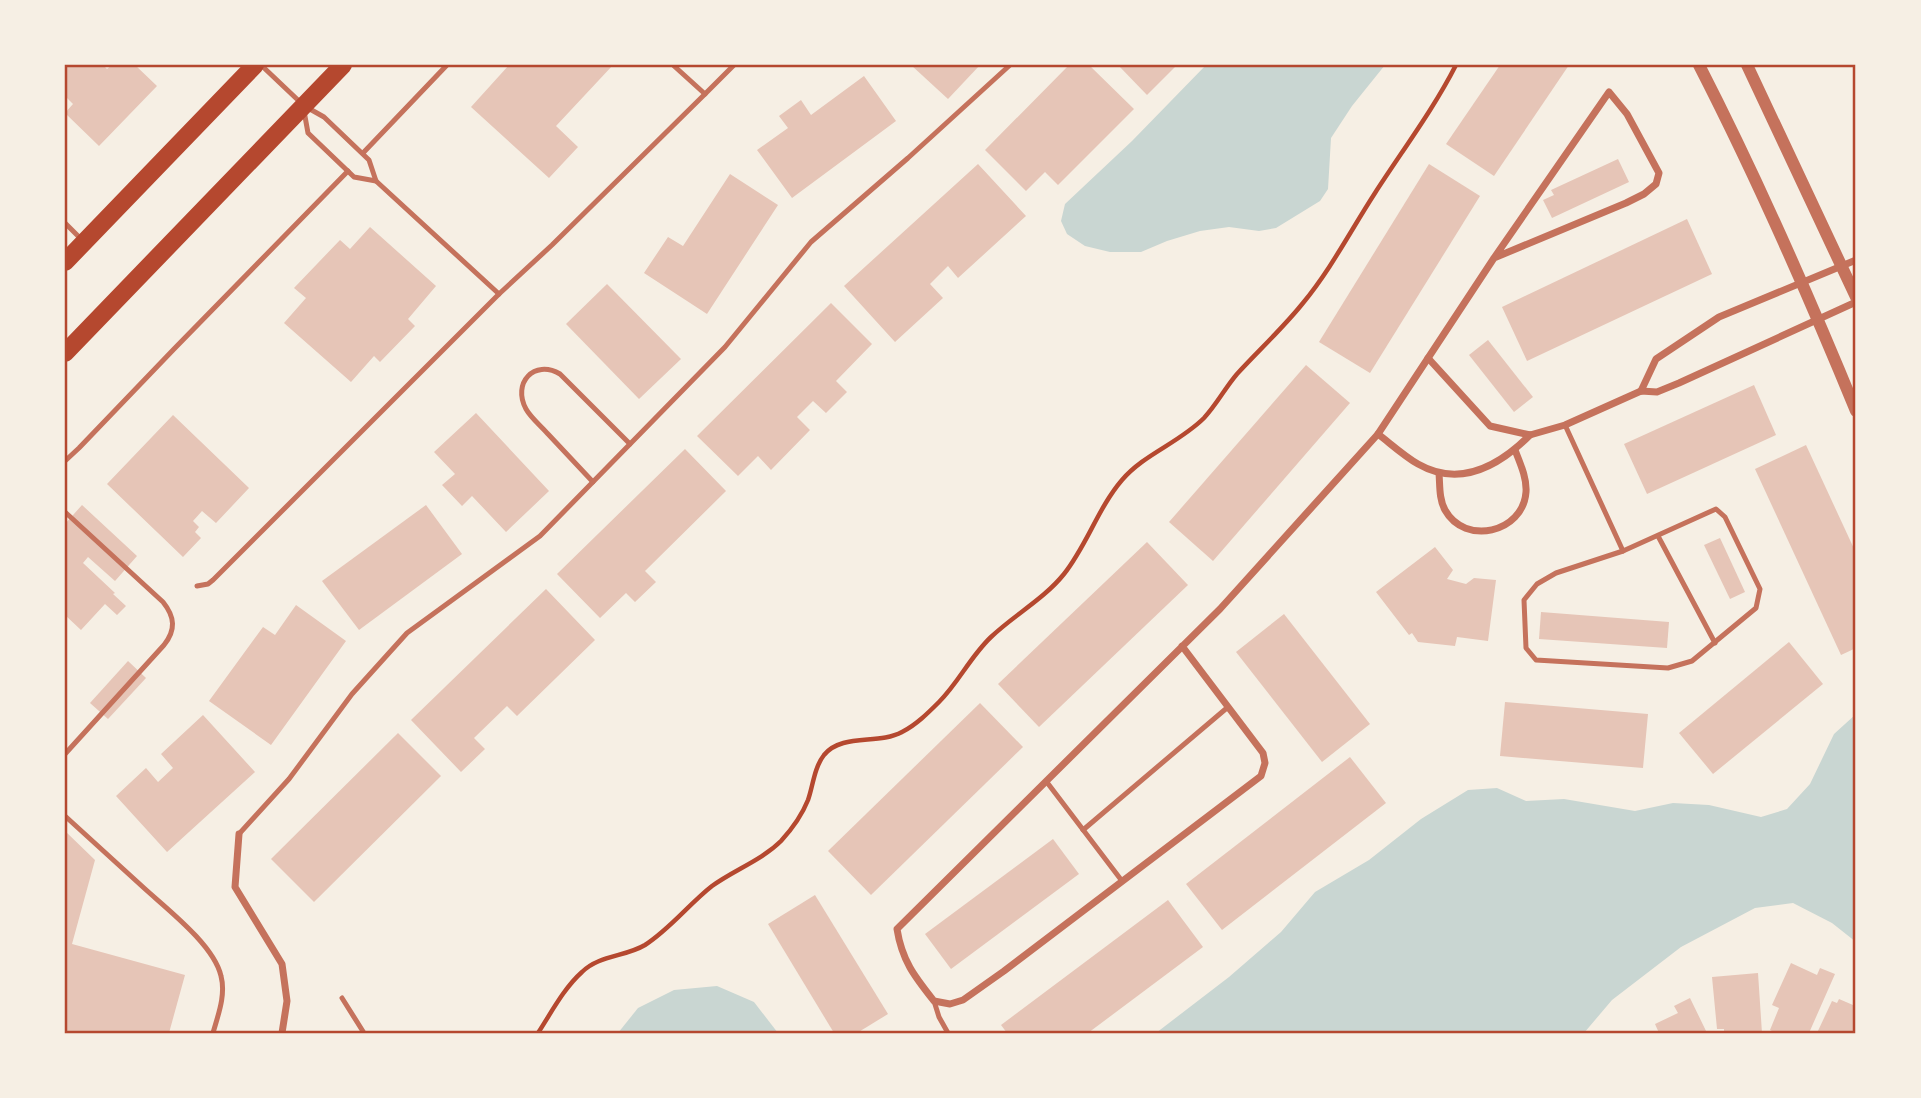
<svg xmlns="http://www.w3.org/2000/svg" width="1921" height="1098" viewBox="0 0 1921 1098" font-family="Roboto,sans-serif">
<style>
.water{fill:#c9d6d2}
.building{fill:#e6c5b7}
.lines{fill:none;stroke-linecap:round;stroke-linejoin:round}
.path{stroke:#b5482f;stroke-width:4.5}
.service{stroke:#c5725c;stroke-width:5}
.minor{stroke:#c5725c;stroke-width:7}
.tertiary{stroke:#c5725c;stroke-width:12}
.primary{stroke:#b5482f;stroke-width:18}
.neatline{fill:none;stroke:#b5482f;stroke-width:2.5}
</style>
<rect width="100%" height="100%" fill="#f6efe4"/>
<g class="water">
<polygon points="1206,65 1385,65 1352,106 1331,138 1328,189 1320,201 1276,228 1259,231 1229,227 1200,231 1167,241 1141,252 1110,252 1085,246 1067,234 1061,221 1065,204 1132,141"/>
<polygon points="1856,714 1856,942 1832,923 1793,903 1755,908 1681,947 1612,1000 1584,1033 1156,1033 1229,977 1281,932 1315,892 1369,860 1421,819 1468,790 1497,788 1526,801 1564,799 1635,811 1673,803 1709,805 1761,817 1787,809 1810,784 1834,734"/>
<polygon points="717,986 754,1002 778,1033 618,1033 638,1008 674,990"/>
</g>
<g class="building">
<polygon points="65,65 103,65 107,69 112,65 135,65 157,86 99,146 65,113 73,104 65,96"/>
<polygon points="509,65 613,65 556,126 578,147 549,178 471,107"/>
<polygon points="911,65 980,65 948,99"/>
<polygon points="1069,65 1089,65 1134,109 1058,185 1045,172 1026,191 985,150"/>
<polygon points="1118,65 1177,65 1147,95"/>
<polygon points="1500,65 1569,65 1494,176 1446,144"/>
<polygon points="864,76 896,121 792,198 757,150 788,128 779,116 801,100 811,115"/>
<polygon points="1618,159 1629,182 1552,218 1543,200 1554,195 1551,190"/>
<polygon points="978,164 1026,216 958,278 948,266 930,284 943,298 895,342 844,286"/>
<polygon points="1429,164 1480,196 1370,373 1319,342"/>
<polygon points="730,174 778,205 707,314 644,273 668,237 683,246"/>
<polygon points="1687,219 1712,274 1527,361 1502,307"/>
<polygon points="370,227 436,286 408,319 415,326 380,362 374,356 351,382 284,323 306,298 294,288 340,240 350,249"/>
<polygon points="607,284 681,359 639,399 566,324"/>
<polygon points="831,303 872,344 836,381 847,392 826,413 813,401 797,417 810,430 771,470 758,456 738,476 697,436"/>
<polygon points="1488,340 1533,397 1514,412 1469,355"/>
<polygon points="1306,365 1350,403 1213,561 1169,522"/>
<polygon points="1754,385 1776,435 1647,494 1624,444"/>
<polygon points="476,413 549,491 506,532 472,496 462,506 442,485 455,474 434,452"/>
<polygon points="173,415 249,488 216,523 202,511 193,521 199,527 195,532 201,538 183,557 107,484"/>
<polygon points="1806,445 1856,553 1856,648 1841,655 1755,469"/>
<polygon points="685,449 726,491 645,571 656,582 635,602 626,593 600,618 557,574"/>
<polygon points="82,505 137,556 115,581 88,557 83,563 115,593 113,594 126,606 117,615 105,604 81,630 65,615 65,524"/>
<polygon points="426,505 462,554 359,630 322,581"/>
<polygon points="1720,538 1745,592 1730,599 1704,545"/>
<polygon points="1147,542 1188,585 1039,727 998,684"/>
<polygon points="1435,547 1453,570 1447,579 1466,584 1474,578 1496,580 1488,641 1457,637 1455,646 1418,642 1412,633 1409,635 1376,592"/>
<polygon points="546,589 595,640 517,716 507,706 474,738 485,749 461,772 411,720"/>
<polygon points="296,605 346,641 271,745 209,701 263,627 275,635"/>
<polygon points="1541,612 1669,622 1667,648 1539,639"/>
<polygon points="1284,614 1370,724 1322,762 1236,652"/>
<polygon points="1789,642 1823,684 1713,774 1679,733"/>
<polygon points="128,661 146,678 108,719 90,703"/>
<polygon points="1505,702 1648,714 1643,768 1500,756"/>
<polygon points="980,703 1023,747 871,895 828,851"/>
<polygon points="203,715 255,772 167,852 116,796 146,768 158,782 173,768 161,754"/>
<polygon points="398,733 441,776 314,902 271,859"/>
<polygon points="1350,757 1386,803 1222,930 1186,884"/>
<polygon points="65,831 95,860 72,944 185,975 169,1033 65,1033"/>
<polygon points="1053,839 1079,874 951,969 925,934"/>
<polygon points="815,895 888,1014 857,1033 834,1033 768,924"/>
<polygon points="1168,900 1203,947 1088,1033 1007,1033 1001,1025"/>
<polygon points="1791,963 1817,975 1820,968 1835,974 1809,1033 1801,1033 1795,1031 1794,1033 1776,1033 1770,1030 1779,1008 1772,1005"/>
<polygon points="1758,973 1762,1033 1724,1033 1724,1029 1717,1029 1712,977"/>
<polygon points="1690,998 1707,1033 1659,1033 1655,1024 1678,1013 1674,1006"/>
<polygon points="1839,999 1853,1005 1854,1001 1856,1002 1856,1033 1817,1033 1832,1001 1837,1003"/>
</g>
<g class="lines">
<path class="path" d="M538,1033C551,1013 564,988 582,972C599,955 625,957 645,945C670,929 689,904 712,886C734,870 762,860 781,841C792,829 802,815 808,800C813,786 814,768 824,755C842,733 878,745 902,732C916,725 928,713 939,702C959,682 970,657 991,637C1014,615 1044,599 1064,574C1087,545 1098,508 1122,480C1144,454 1179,443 1204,418C1217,404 1225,388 1237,374C1259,350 1283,328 1303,303C1331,269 1351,230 1375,193C1402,151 1433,110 1456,65"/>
<g class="service">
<polyline points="261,65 300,102"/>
<polyline points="673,65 705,94 734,65"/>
<polyline points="308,108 324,117 369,160 376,181 499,294"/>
<polyline points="304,111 308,133 354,177 376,181"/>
<polyline points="363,153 447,65"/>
<polyline points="65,223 83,241"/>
<polyline points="1565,425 1623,551"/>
<polyline points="65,461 79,448 174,349 348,171"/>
<path d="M593,482C578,466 563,450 548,434C541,426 531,418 526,409C512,383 534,359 560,374L630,444"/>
<polygon points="1716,509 1725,517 1760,589 1756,608 1692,661 1668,668 1536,660 1526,648 1524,600 1537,584 1556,573 1623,551"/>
<path d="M65,512L163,602C175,617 176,630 164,645L65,754"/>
<polyline points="1658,536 1715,643"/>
<polyline points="197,586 208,584 213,580 499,294 552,245 705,94"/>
<polyline points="1046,781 1122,881"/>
<path d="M65,816C91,840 118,864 144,888C167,909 214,945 221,976C226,995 218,1015 213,1033"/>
<polyline points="1083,830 1228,707"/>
<polyline points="239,834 289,779 352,694 407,633 540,536 725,347 811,242 908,158 1010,65"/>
<polyline points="342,998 364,1033"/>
<polyline points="934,1001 939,1017 948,1033"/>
</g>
<g class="minor">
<polyline points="1428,358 1490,426 1530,435 1565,425 1641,391 1657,392 1679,383 1856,302"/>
<polyline points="1641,391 1656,359 1719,317 1856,260"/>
<path d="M1378,434C1391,444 1404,456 1418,464C1460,488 1499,466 1530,435"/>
<path d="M1439,473C1440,486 1439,499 1445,510C1465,546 1523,533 1526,492C1527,478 1520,463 1515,450"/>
<path d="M1182,646L1263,753L1265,763L1261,776L1004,971L963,1000L950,1004L934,1001C915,977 902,961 897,929L1220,609L1378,434L1494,258L1609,92L1627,114L1659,173L1656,184L1644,194L1626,203L1494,258"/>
<polyline points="239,834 235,887 282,964 287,1001 282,1033"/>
</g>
<g class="tertiary">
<path d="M1699,65C1757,178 1808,294 1856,411"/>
<polyline points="1747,65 1856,297"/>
</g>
<g class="primary">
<polyline points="65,262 255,65"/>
<polyline points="65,353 343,65"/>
</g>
</g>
<rect width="1921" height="1098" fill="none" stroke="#f6efe4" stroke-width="133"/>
<rect x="66" y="66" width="1788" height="966" class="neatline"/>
</svg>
